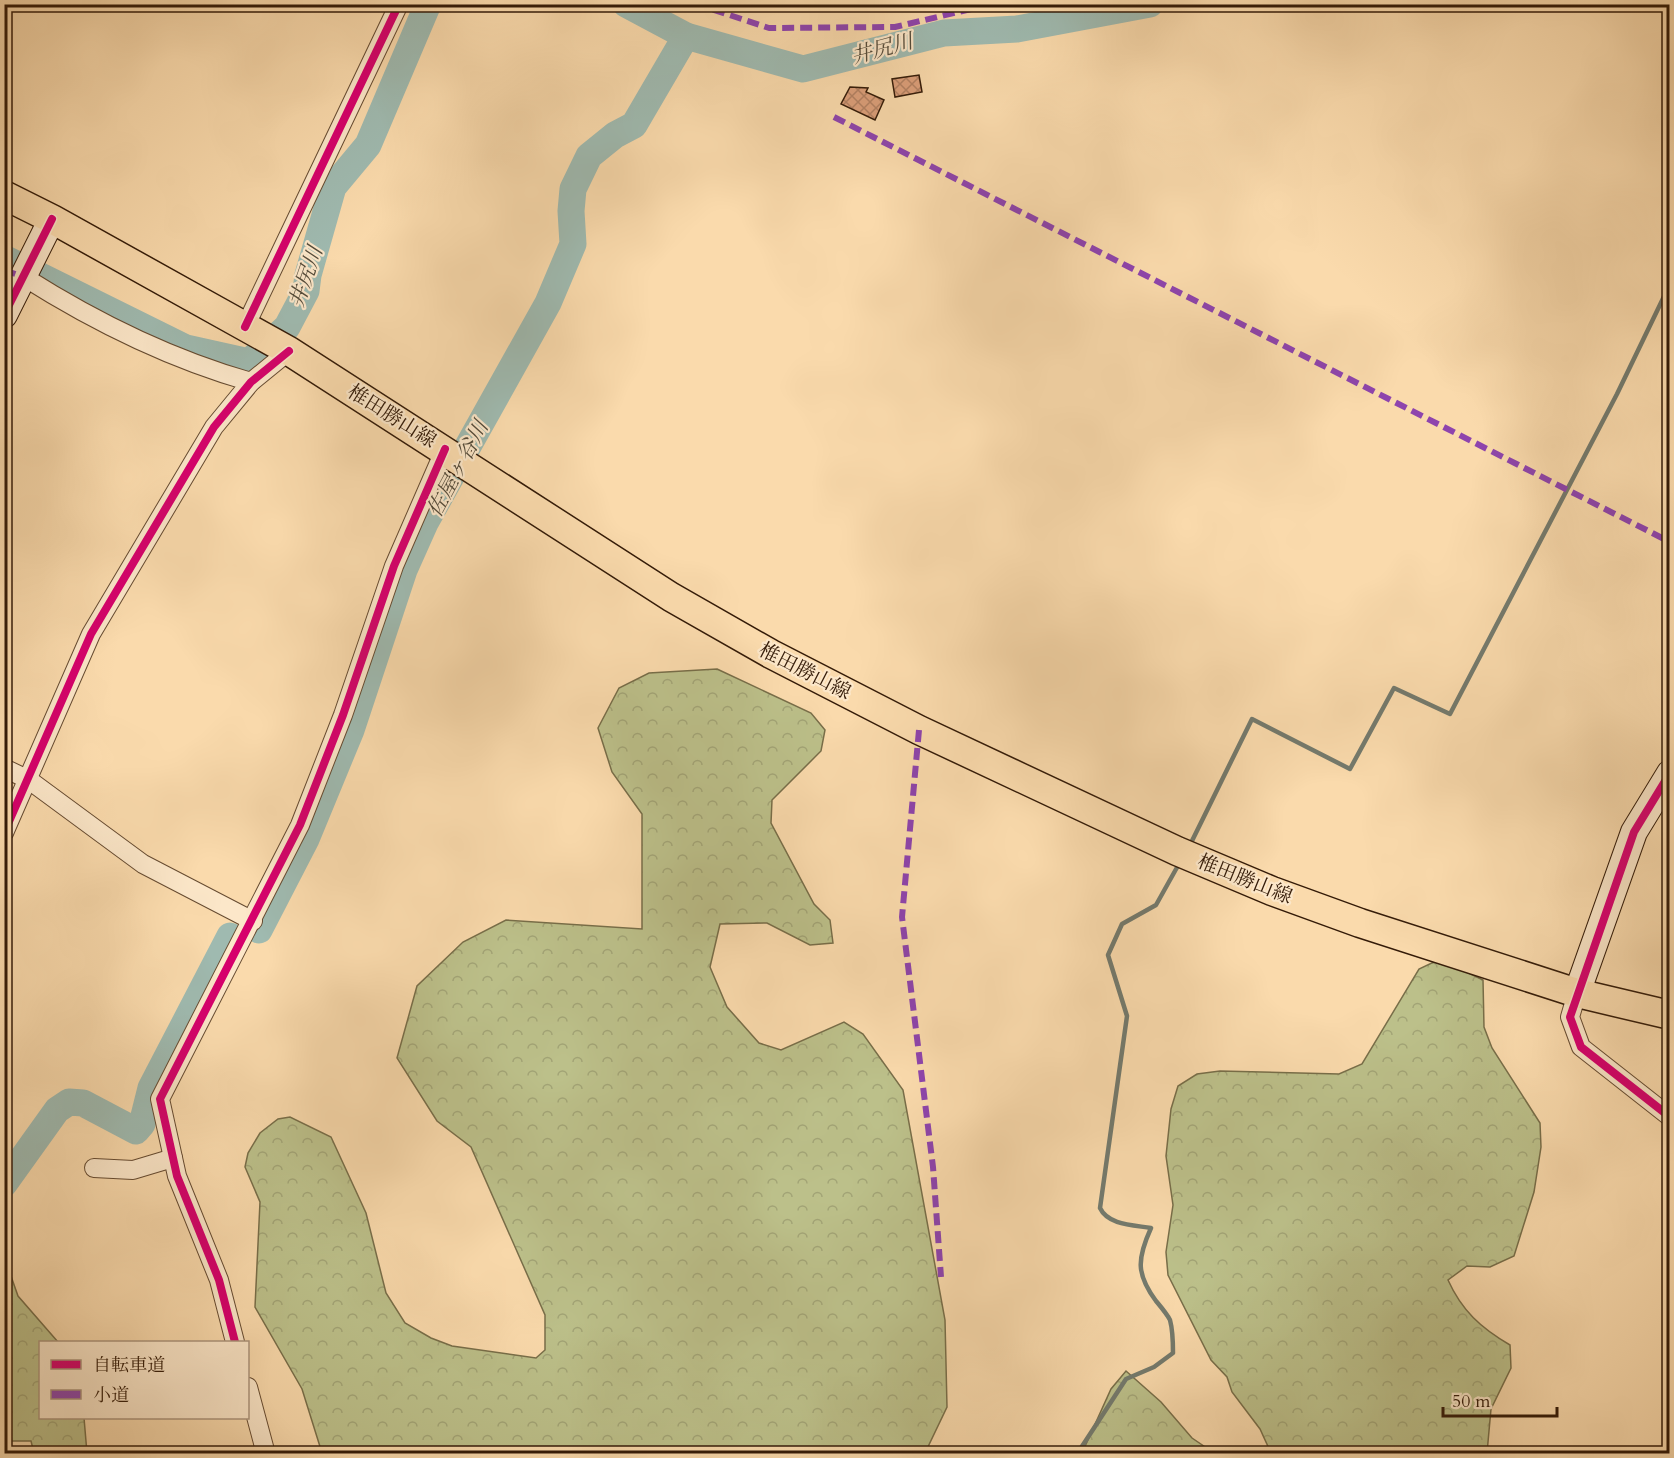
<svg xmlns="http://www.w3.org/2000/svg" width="1674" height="1458" viewBox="0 0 1674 1458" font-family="Cardo,'Noto Serif JP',serif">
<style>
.forest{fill:url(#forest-crowns);stroke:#786e49;stroke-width:1.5}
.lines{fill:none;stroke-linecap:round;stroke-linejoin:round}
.stream{stroke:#747a6d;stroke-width:4.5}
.river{stroke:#9fbab0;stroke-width:27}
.building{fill:url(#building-cross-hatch);stroke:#341b08;stroke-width:1.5}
.street-casing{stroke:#664b31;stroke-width:20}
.secondary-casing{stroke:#341b08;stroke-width:28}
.primary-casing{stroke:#341b08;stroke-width:31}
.street{stroke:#fce7c9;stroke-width:18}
.secondary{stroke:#fce7c9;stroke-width:26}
.primary{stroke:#fadaac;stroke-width:28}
.quiet{stroke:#8e44ad;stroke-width:6;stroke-dasharray:12 6;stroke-linecap:butt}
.cycleway-casing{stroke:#fce7c9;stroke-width:11}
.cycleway{stroke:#d6006c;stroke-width:8}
.labels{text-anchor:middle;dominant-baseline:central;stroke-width:4.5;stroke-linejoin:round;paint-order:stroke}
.street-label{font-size:20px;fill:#341b08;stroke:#fce7c9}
.water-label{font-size:21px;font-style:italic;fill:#544b3a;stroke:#fce7c9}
</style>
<defs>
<pattern id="forest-crowns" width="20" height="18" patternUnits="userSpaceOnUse" patternTransform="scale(1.5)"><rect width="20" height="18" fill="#bcc08a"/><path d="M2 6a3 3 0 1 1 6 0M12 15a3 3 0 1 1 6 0" fill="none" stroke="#a2a476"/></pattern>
<pattern id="building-cross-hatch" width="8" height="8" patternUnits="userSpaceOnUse" patternTransform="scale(1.5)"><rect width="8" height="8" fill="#dc9f7a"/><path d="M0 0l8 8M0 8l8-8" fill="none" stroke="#b38162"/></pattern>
</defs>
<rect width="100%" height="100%" fill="#fadaac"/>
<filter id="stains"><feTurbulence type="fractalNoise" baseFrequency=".00333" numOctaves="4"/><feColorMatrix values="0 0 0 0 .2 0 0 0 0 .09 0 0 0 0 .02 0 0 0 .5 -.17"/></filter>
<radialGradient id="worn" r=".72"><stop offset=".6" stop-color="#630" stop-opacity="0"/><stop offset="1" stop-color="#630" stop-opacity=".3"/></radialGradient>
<g class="forest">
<polygon points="717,669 811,713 825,730 821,751 772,800 771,823 814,904 830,920 833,943 810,945 767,923 720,924 710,967 727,1007 759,1043 781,1050 844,1022 863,1034 903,1090 945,1320 947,1407 925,1453 322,1453 302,1389 255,1307 260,1202 245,1167 248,1153 260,1133 278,1119 290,1117 331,1137 366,1213 386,1293 405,1323 431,1338 452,1346 536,1358 545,1350 545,1315 471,1147 437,1121 397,1058 417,986 463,942 506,920 642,929 642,814 612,772 598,728 619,688 649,673"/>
<path d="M1440,959L1483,980L1484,1027L1492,1048L1540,1123L1541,1147L1534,1192L1514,1256L1490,1267L1467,1266L1448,1280C1462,1311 1481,1328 1510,1345L1511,1368L1491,1409L1487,1453H1271L1260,1429L1232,1392L1227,1377L1211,1360L1168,1275L1166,1252L1173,1205L1166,1156L1171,1109L1178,1086L1197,1074L1220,1071L1339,1074L1362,1064L1419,969Z"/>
<polygon points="5,1259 18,1296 58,1342 40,1342 40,1418 84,1418 87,1453 34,1453 31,1441 7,1441 4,1426"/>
<polygon points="1126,1371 1161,1402 1192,1438 1214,1453 1082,1453 1111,1389"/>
</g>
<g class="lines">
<g class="stream">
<polyline points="1189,847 1252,719 1350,769 1394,688 1450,714 1617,394 1670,284"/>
<path d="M1077,1454L1126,1379L1154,1367L1173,1353C1173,1342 1173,1331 1170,1320C1167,1314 1161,1307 1156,1301C1136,1274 1137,1259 1151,1228C1133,1225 1108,1225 1100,1208L1127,1016L1108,955L1122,924L1156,905L1180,862"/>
</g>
<g class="river">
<polyline points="626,4 686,36 803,69 944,33 1017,29 1150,4"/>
<polyline points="4,258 186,348 249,362 287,327 306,291 308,275 333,187 368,145 428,4"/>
<polyline points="259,930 306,839 351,730 404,570 425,523 548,303 573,244 571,211 573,189 589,156 615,135 634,125 686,36"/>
<polyline points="4,1184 57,1110 69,1102 83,1103 136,1131 142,1124 151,1088 230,936"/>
</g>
</g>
<g class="building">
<polygon points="919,75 922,92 895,97 892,79"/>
<polygon points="850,87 868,88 866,92 884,100 875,120 841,104"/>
</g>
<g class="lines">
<defs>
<g id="street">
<path d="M24,277C95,322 170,359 251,382"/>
<polyline points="245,327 399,4"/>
<polyline points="4,768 29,780 143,864 253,921"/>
<polyline points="4,833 91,634 214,427 251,382 289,351"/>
<polyline points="1577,993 1570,1017 1581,1047 1670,1117"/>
<polyline points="94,1168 133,1170 173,1158"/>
<polyline points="235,1342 219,1280 177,1176 160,1099 300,825 343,715 394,566 445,449"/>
<polyline points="248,1387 266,1454"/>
</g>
<g id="secondary">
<polyline points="4,315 52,219"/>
<polyline points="1577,993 1634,832 1670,773"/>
</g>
<polyline id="primary" points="4,195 52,219 289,351 671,597 771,654 919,730 1177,851 1272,891 1360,923 1577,993 1670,1015"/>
</defs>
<use href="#street" class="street-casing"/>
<use href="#secondary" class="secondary-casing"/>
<use href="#primary" class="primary-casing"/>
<use href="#street" class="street"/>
<use href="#secondary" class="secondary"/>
<use href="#primary" class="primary"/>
<g class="quiet">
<polyline points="696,4 769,28 895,27 992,4"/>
<polyline points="834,117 1670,542"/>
<polyline points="4,270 24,277"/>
<polyline points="919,730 902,917 933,1167 941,1277"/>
</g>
<defs>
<g id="cycleway">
<polyline points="4,315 52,219"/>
<polyline points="245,327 399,4"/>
<polyline points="1670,773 1634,832 1570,1017 1581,1047 1670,1117"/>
<polyline points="4,833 91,634 214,427 251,382 289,351"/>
<polyline points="235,1342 219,1280 177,1176 160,1099 300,825 343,715 394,566 445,449"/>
</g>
</defs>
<use href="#cycleway" class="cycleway-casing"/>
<use href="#cycleway" class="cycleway"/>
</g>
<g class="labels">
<g class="street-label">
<text transform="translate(392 416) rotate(32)">椎田勝山線</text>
<text transform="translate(805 671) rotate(27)">椎田勝山線</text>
<text transform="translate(1245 879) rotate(22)">椎田勝山線</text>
</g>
<g class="water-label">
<text transform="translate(882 49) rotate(-15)">井尻川</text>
<text transform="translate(306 277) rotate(-71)">井尻川</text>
<text transform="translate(458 469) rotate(-62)">佐屋ヶ谷川</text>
</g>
</g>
<rect width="1674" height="1458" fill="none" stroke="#fadaac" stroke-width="24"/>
<rect x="6" y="6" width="1662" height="1446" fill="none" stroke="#341b08" stroke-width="3"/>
<rect x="12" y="12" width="1650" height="1434" fill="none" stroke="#341b08" stroke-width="1.5"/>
<rect x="39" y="1341" width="210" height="78" fill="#fce7c9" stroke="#ac957c" stroke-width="1.5"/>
<rect x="51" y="1360" width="30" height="9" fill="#d6006c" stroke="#ac957c" stroke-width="1.5"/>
<text x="93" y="1371" font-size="18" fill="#341b08">自転車道</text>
<rect x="51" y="1390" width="30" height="9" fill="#8e44ad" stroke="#ac957c" stroke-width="1.5"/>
<text x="93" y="1401" font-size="18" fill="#341b08">小道</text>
<path d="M1443 1407v9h114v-9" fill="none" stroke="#341b08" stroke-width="3"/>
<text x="1452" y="1407" font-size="18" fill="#341b08" stroke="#fce7c9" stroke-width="4.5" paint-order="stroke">50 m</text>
<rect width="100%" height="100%" filter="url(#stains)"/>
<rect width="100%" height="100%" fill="url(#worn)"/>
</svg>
